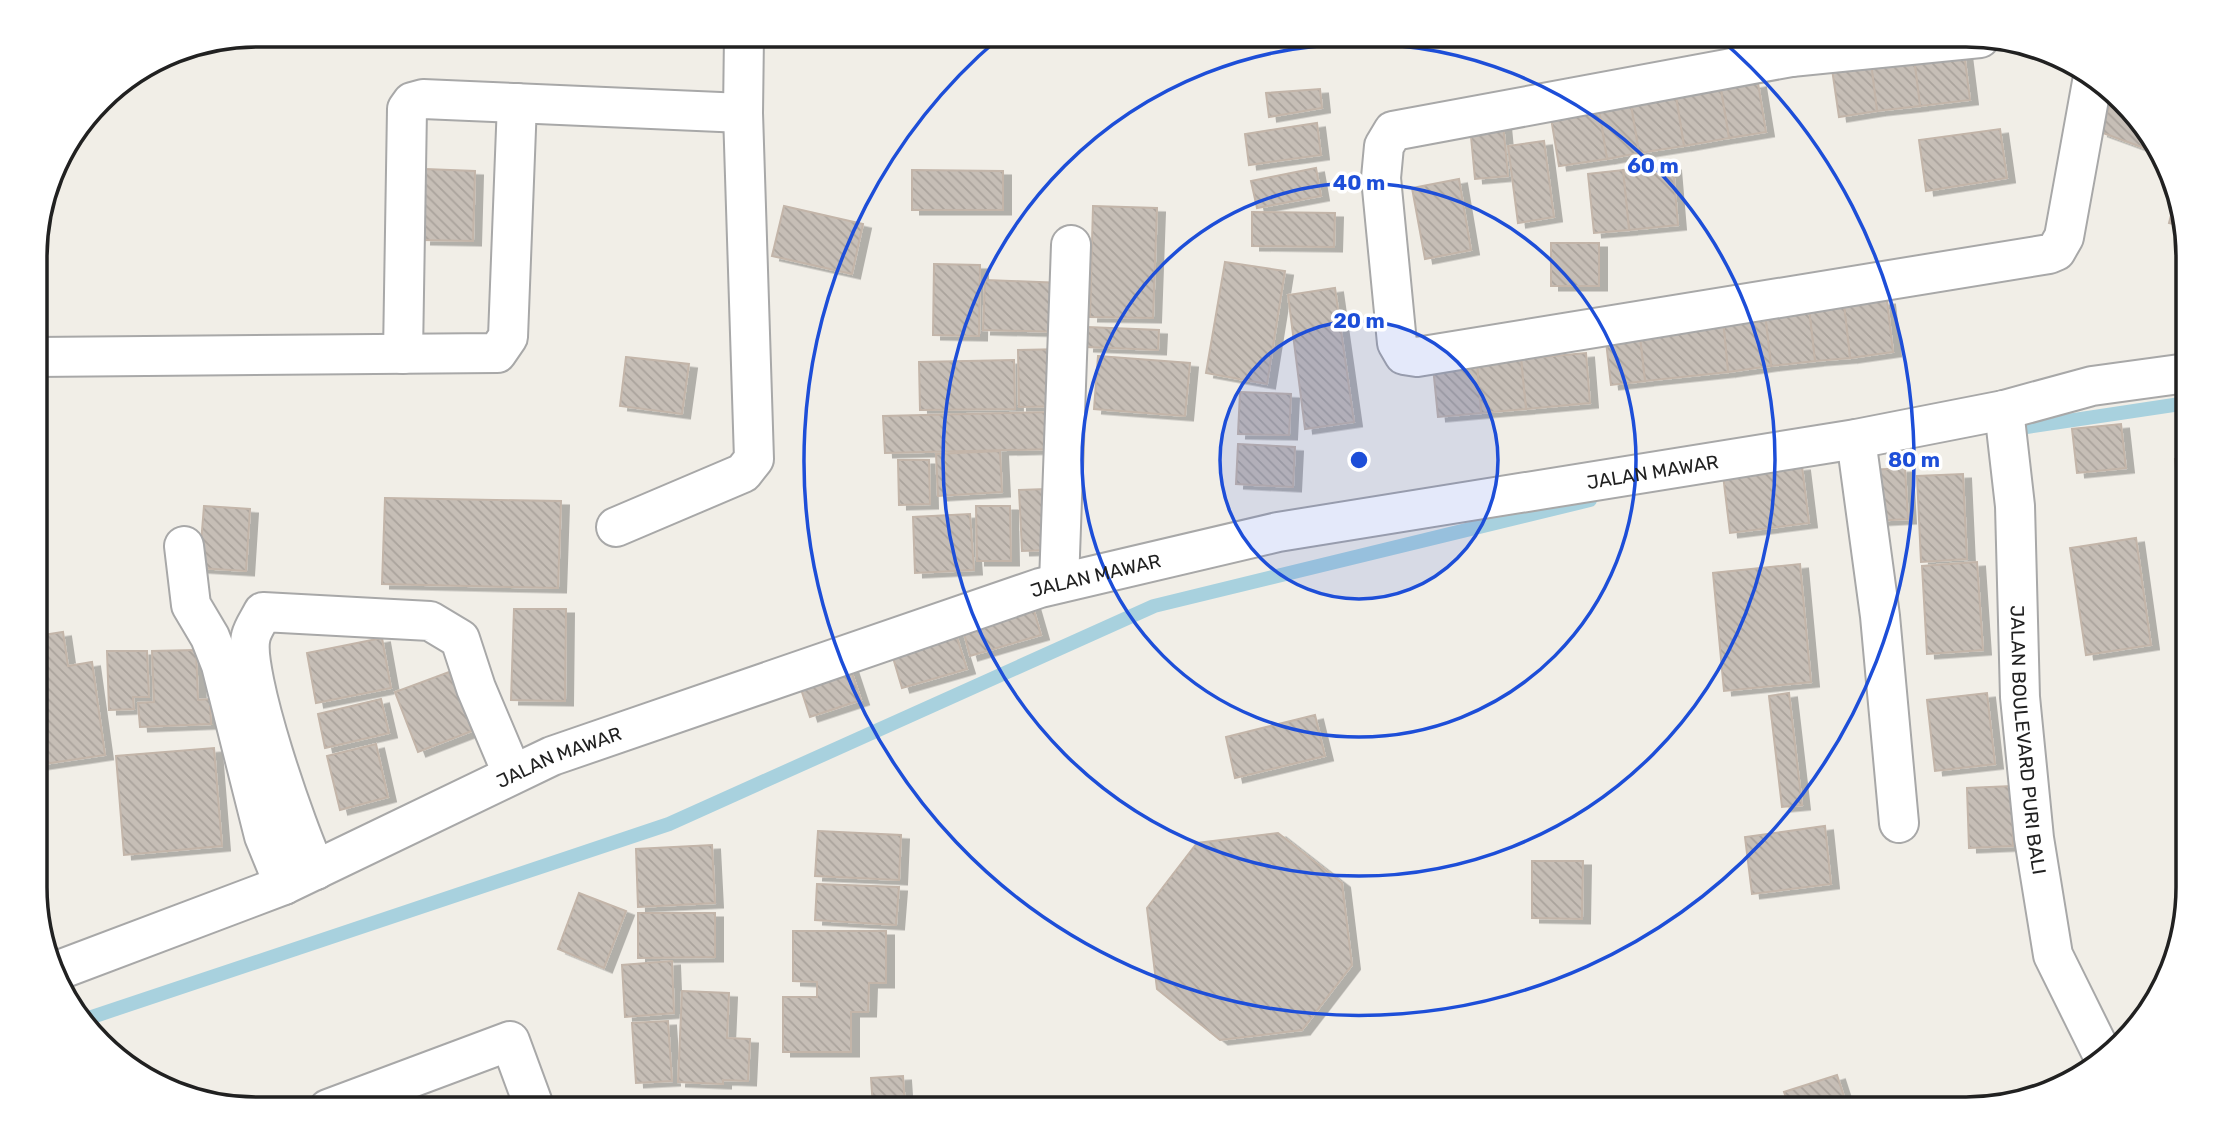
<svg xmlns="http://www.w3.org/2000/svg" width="2223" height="1144" viewBox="0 0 2223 1144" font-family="Rubik,sans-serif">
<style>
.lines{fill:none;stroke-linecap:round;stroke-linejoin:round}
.stream{stroke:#a8d1de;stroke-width:14}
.building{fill:url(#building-back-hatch);stroke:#c3b5a9;stroke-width:2;filter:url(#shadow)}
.minor-casing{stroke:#a8a8a8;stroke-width:42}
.tertiary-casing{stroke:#a8a8a8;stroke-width:42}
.minor{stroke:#fff;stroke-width:38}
.tertiary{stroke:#fff;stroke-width:38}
.ring{fill:none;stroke:#1d4ed8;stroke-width:3.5}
.labels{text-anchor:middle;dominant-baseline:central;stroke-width:7;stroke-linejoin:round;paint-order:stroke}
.street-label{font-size:19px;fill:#212121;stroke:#fff}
.rim{fill:none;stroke:#212121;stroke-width:3.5}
.centre{fill:#1d4ed8;stroke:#fff;stroke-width:3.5}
.ring-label{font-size:21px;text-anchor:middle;font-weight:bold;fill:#1d4ed8;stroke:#fff;stroke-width:7;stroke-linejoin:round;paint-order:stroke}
</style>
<defs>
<pattern id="building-back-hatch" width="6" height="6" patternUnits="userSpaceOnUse" patternTransform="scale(1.75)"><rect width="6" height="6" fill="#c6beb6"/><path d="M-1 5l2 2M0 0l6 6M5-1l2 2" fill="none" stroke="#aaa39c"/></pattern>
<filter id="shadow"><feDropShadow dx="8" dy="4.5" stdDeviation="0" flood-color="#0004"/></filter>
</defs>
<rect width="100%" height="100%" fill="#f1eee7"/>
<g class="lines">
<g class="stream">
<polyline points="2014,429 2187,403"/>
<polyline points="80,1021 669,824 1154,606 1590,500"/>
</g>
</g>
<g class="building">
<polygon points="1964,52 1970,100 1920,106 1914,58"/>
<polygon points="1914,58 1920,106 1877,111 1871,63"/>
<polygon points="1871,63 1877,111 1839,117 1832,69"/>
<polygon points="1758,83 1766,132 1729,138 1721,90"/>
<polygon points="1320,89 1322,108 1269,117 1266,93"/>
<polygon points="1721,90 1729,138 1684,146 1676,97"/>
<polygon points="1676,97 1684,146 1639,153 1631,105"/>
<polygon points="2112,100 2150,133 2158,153 2100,132"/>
<polygon points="1631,105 1639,153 1607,159 1599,110"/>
<polygon points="1599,110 1607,159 1559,166 1551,118"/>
<polygon points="1317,123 1321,155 1249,165 1245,134"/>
<polygon points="1503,123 1508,176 1475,179 1470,126"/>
<polygon points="2000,129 2007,178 1926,191 1919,140"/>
<polygon points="1544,141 1554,217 1518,223 1508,146"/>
<polygon points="1673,166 1678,225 1629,230 1623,170"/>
<polygon points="1316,168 1321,196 1257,208 1251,181"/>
<polygon points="425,169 475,171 473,241 423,240"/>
<polygon points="912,170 1003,171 1003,210 912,210"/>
<polygon points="1623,170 1629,230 1594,233 1588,174"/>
<polygon points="1459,179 1471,250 1425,259 1412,188"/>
<polygon points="2175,200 2186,227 2169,223"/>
<polygon points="784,206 863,224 852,274 772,256"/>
<polygon points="1093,206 1157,208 1153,318 1090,317"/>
<polygon points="1252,212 1335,213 1334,247 1252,246"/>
<rect x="1551" y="243" width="48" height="43"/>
<polygon points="1225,262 1285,271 1267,384 1206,373"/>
<polygon points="934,264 980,265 979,336 933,335"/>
<polygon points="985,280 1064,283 1062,332 983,330"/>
<polygon points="1335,288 1354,422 1305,429 1288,295"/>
<polygon points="1887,300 1893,352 1850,358 1844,305"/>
<polygon points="1844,305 1850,358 1815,361 1809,309"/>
<polygon points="1809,309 1815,361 1771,366 1765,314"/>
<polygon points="1765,314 1771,366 1728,372 1723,319"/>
<polygon points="1723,319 1728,372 1645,381 1639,329"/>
<polygon points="1087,327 1159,330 1158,350 1086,347"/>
<polygon points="1639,329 1645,381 1611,385 1605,333"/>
<polygon points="1065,349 1065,406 1019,407 1018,350"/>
<polygon points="1586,353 1590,403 1526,409 1521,359"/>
<polygon points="1098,356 1190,363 1185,416 1094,409"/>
<polygon points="626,357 689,364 682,414 620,406"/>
<polygon points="1521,359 1526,409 1481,413 1477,363"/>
<polygon points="1014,360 1015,409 920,410 919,362"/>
<polygon points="1477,363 1481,413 1438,417 1433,367"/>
<polygon points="1240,392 1291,394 1289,435 1238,434"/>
<polygon points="1054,412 1055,449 885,453 883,416"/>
<polygon points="2121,424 2126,468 2077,473 2072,429"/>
<polygon points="1238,444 1295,447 1293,487 1236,484"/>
<polygon points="1000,451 1002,492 938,496 936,454"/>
<polygon points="2187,458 2187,533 2181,533 2175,459"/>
<polygon points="898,460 929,460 930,504 899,505"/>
<polygon points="1802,466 1809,523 1730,533 1723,475"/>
<polygon points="1905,468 1908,519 1873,521 1869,470"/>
<polygon points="1963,474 1967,559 1921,562 1917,476"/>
<polygon points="1046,489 1049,550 1022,551 1019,490"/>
<polygon points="385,498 561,501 558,588 382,584"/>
<polygon points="204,506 250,509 246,571 199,568"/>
<polygon points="976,506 1010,506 1011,561 977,561"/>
<polygon points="970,514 974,570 915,573 913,517"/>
<polygon points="2136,538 2151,645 2086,655 2070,548"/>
<polygon points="1977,562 1983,650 1927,654 1922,566"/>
<polygon points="1800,564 1811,682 1724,691 1713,573"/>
<polygon points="1032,604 1041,635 970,656 962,626"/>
<polygon points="514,609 566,609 565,701 511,700"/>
<polygon points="955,631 967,669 902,688 891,651"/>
<polygon points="63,632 68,666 92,662 105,755 37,765 36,636"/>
<polygon points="382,638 391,688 316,703 307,653"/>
<polygon points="196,650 198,700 210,699 211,724 140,727 138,703 154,702 152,651"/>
<polygon points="107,651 147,651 149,697 133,697 134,709 109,710"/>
<polygon points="850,667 861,700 810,717 799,683"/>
<polygon points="449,672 472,731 418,752 395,692"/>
<polygon points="1789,693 1802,805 1782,807 1769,696"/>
<polygon points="1987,693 1995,764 1935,771 1927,700"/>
<polygon points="381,699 389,733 325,748 318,714"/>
<polygon points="1315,715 1325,756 1235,778 1226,737"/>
<polygon points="376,744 388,797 340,810 327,756"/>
<polygon points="214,748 222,846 124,855 116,756"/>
<polygon points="2012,786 2013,846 1969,848 1967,788"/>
<polygon points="1825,826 1831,884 1752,894 1745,837"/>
<polygon points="818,831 901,835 899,880 815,876"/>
<polygon points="1278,833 1342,883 1352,965 1302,1030 1220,1040 1157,989 1147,908 1197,843"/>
<polygon points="712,845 715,903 638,907 636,849"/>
<polygon points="1532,861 1583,861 1582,919 1532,918"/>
<polygon points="817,884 899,887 896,925 815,920"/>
<polygon points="579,893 626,911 604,968 558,949"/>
<polygon points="638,913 715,913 715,957 638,958"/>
<polygon points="793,931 886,931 886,983 869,983 868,1012 851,1012 851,1052 783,1052 783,997 817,997 817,982 793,981"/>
<polygon points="672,961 674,1013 625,1017 622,965"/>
<polygon points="682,991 729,993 727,1038 750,1039 748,1081 723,1080 723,1084 678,1082"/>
<polygon points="668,1021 672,1081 636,1083 632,1023"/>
<polygon points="1837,1075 1848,1109 1790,1109 1784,1092"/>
<polygon points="903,1076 905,1106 873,1108 871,1078"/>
<polygon points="1923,1099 1925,1109 1886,1109"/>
</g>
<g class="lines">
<defs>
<g id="minor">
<polyline points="1788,35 1791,57 1980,38"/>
<polyline points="1791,57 1393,131 1384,146 1381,178 1397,343 1404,355 1417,357 2049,254 2056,251 2064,237 2092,82"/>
<polyline points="403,354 407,109 412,102 423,99 743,113"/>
<polyline points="36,357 497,353 508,337 517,103"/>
<path id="s1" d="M2004,410L2015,506L2020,697L2034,838L2053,955L2103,1056"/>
<polyline points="1856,439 1880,616 1899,823"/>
<polyline points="616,527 743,473 754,459 743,113 744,35"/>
<polyline points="184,546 191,605 210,637 221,665 264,836 284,885"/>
<polyline points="1059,583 1071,245"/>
<path d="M316,870C298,833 241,671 251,636C253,628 259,620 263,612L430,621L460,639L476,688L512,773"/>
<polyline points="328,1109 510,1041 535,1109"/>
</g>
<g id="tertiary">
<path id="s2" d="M59,970L284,885L552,756L1040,588L1278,532L1856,439L2004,410L2092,386L2187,373"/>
</g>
</defs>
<use href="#minor" class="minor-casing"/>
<use href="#tertiary" class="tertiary-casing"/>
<use href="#minor" class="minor"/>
<use href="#tertiary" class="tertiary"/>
</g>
<circle cx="1359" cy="460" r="139" fill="#1d4ed8" fill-opacity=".12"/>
<g class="ring">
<circle cx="1359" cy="460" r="139"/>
<circle cx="1359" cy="460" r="277"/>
<circle cx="1359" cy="460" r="416"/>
<path d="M1719 38A555 555 0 1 1 999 38"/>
</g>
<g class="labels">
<g class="street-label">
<text stroke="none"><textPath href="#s2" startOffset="1678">JALAN MAWAR</textPath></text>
<text stroke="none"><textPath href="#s2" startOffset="1111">JALAN MAWAR</textPath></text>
<text stroke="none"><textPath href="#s1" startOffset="331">JALAN BOULEVARD PURI BALI</textPath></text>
<text stroke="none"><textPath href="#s2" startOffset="544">JALAN MAWAR</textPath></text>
</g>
</g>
<path d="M0 0H2223V1144H0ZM257 47H1966A210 210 0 0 1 2176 257V887A210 210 0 0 1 1966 1097H257A210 210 0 0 1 47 887V257A210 210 0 0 1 257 47Z" fill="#fff" fill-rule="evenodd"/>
<path class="rim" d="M257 47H1966A210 210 0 0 1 2176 257V887A210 210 0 0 1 1966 1097H257A210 210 0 0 1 47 887V257A210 210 0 0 1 257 47Z"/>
<circle cx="1359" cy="460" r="10" class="centre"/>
<g class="ring-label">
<text x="1653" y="173">60 m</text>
<text x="1359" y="190">40 m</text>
<text x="1359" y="328">20 m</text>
<text x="1914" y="467">80 m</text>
</g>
</svg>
